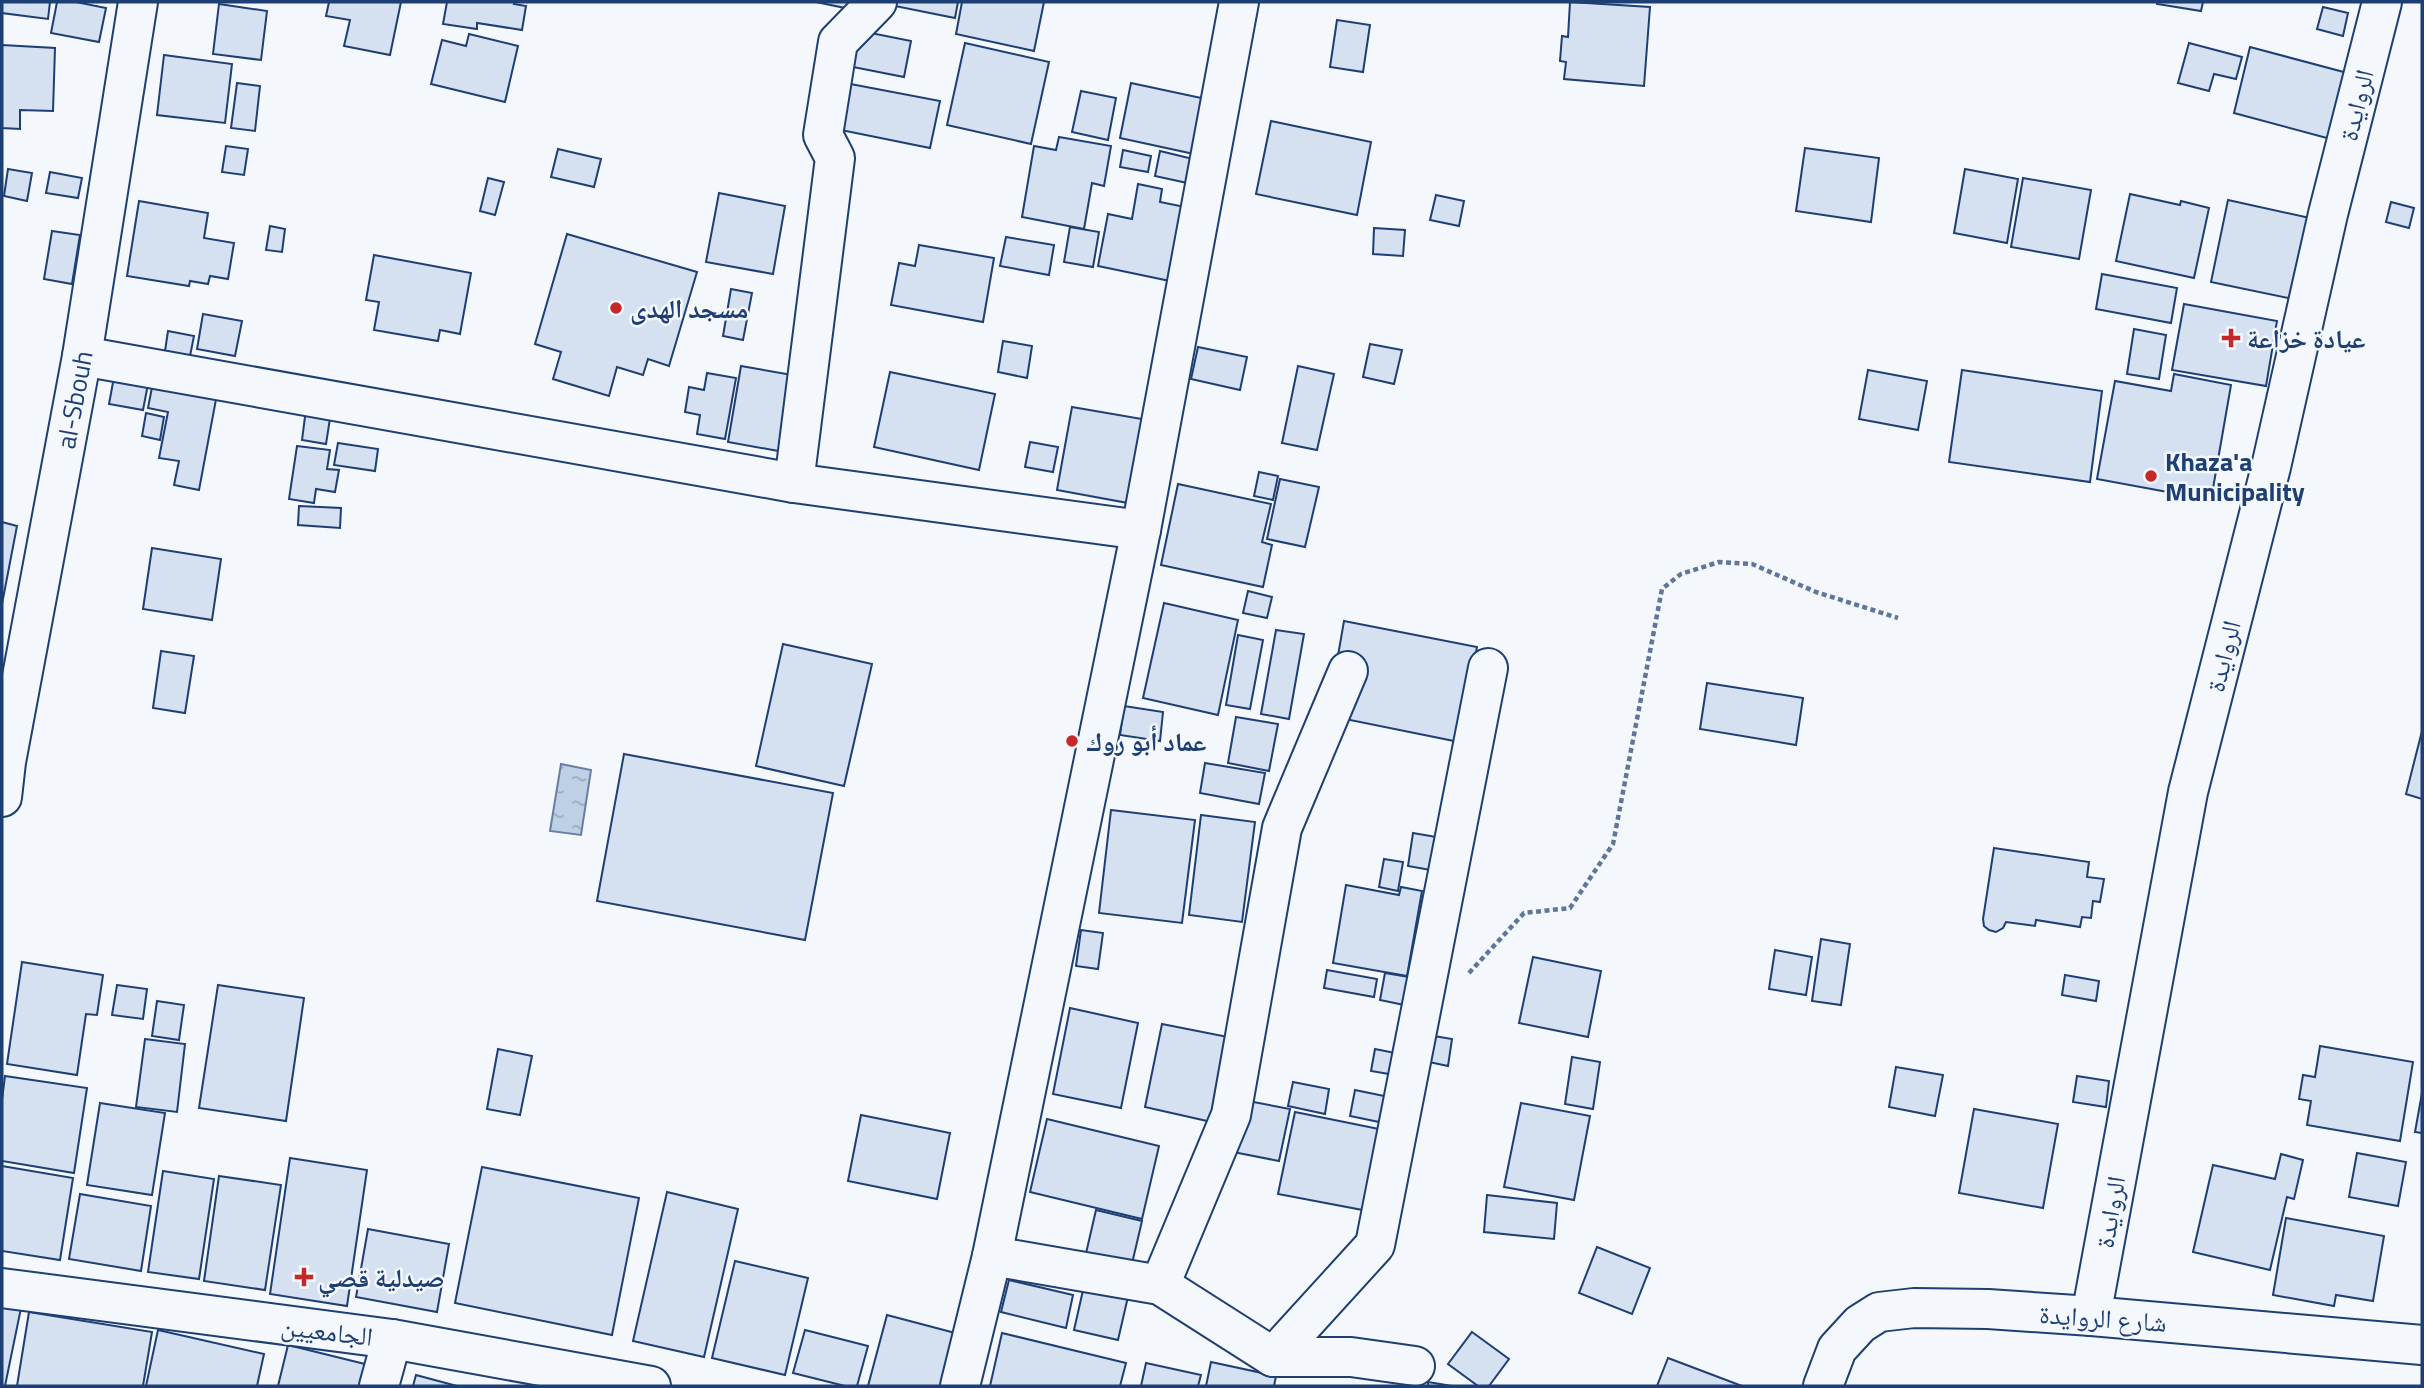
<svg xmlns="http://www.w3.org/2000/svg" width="2424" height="1388" viewBox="0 0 2424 1388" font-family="'Titillium Web','Noto Naskh Arabic',sans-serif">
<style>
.water{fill:url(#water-ripples);stroke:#687fa3;stroke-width:2}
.building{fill:#d5e0f0;stroke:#1d3f73;stroke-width:2}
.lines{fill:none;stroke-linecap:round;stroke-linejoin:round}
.minor-casing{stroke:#1d3f73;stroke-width:42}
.path{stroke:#5e769c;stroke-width:4.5;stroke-dasharray:5 3.5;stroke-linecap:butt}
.minor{stroke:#f4f7fb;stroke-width:38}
.poi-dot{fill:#c62828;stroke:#f4f7fb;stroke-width:2.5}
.labels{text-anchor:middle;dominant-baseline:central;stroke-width:5;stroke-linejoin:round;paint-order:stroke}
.street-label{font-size:26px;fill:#1d3f73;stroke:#f4f7fb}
.poi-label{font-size:26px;font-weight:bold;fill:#1d3f73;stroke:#f4f7fb;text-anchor:start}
</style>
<defs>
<pattern id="water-ripples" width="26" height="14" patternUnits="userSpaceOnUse" patternTransform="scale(1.75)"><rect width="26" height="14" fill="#bed0e5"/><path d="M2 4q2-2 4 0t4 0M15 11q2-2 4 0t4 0" fill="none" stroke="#9aaabe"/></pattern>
</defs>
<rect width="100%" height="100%" fill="#f4f7fb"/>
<polygon class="water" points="561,764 591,770 581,835 550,831"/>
<g class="building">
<polygon points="2,2 50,2 48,19 2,13"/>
<polygon points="57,2 76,2 106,8 99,42 51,33"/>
<polygon points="329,2 401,2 390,55 344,46 350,20 326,16"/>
<polygon points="447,2 515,2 514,4 526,6 522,30 477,23 477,29 443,24"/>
<polygon points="816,2 852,2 850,9"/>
<polygon points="896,2 958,2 955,18 895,6"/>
<polygon points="962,2 1044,2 1034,51 956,34"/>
<polygon points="1570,2 1650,7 1644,86 1564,79 1566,62 1560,61 1562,36 1568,37"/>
<polygon points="2157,2 2203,2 2201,11 2157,4"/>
<polygon points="219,4 267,11 261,60 213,54"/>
<polygon points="2323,7 2348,13 2343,36 2317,29"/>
<polygon points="1337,20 1370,25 1363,72 1330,67"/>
<polygon points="856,30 911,41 904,77 848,66"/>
<polygon points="469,34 518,46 505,102 431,84 442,40 466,46"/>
<polygon points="965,43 1049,62 1031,144 947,125"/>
<polygon points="2189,43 2242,57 2236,79 2214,74 2209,91 2178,83"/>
<polygon points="2,45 55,48 53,111 20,110 20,129 2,128"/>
<polygon points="2250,47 2355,75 2338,141 2234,113"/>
<polygon points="164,55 232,64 225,123 157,115"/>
<polygon points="840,82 940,101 930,148 831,128"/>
<polygon points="237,83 260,86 255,131 231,128"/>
<polygon points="1131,83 1206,99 1194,154 1120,138"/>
<polygon points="1081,91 1116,98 1108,140 1072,132"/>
<polygon points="1271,121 1371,142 1357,215 1256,194"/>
<polygon points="1059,137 1111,146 1104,186 1092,183 1084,229 1022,217 1034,146 1056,150"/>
<polygon points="226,146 248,149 244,175 222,172"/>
<polygon points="1805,148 1879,158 1871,222 1796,211"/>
<polygon points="558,149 601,159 594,187 551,177"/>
<polygon points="1123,150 1151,156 1148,172 1120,167"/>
<polygon points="1160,151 1197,160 1192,184 1155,176"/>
<polygon points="8,169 32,173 27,201 4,196"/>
<polygon points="1965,169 2018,179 2007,243 1954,233"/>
<polygon points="50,172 82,178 78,198 46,193"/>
<polygon points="488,178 504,182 495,215 480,211"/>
<polygon points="2023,178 2091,190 2079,259 2011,247"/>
<polygon points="1138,184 1162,189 1160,202 1185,207 1170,281 1098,266 1108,214 1132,219"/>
<polygon points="719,193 785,206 773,274 706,262"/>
<polygon points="2130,194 2180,205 2181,201 2209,208 2194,278 2116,261"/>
<polygon points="1436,195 1464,201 1459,226 1430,220"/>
<polygon points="2228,200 2310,218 2293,299 2211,282"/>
<polygon points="139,201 208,213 204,238 234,243 228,279 210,276 208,284 190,281 189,286 127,276"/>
<polygon points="2391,202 2414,208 2409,228 2386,222"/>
<polygon points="270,226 285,229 282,252 266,250"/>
<polygon points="1070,227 1099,232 1093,267 1064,262"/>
<polygon points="1374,228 1405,230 1403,256 1373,254"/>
<polygon points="52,231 80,235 72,284 44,279"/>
<polygon points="567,234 697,272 669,366 648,359 643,375 617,367 609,396 553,379 561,352 535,344"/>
<polygon points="1006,237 1054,245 1049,275 1000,266"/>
<polygon points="919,245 994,258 983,322 891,305 899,263 915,266"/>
<polygon points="374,255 471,273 460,334 440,330 438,341 374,330 379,302 366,300"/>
<polygon points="2102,274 2177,288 2171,323 2096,309"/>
<polygon points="731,289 752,293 743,340 723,336"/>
<polygon points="2184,304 2277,321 2266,386 2172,370"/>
<polygon points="203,314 242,321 235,356 197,349"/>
<polygon points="2134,329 2166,335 2159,379 2127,374"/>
<polygon points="168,331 194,336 190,356 165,351"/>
<polygon points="1003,341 1032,346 1027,378 998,372"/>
<polygon points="1370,344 1402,350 1394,384 1363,377"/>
<polygon points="1198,347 1247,357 1240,390 1191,379"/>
<polygon points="741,366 798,376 784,452 728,442"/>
<polygon points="1298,366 1334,374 1317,450 1282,443"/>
<polygon points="1868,370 1927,381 1918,430 1859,419"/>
<polygon points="1962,370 2102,391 2090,482 1949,462"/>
<polygon points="890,372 995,394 979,470 874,447"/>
<polygon points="707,373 736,378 725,439 697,434 700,415 685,412 689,387 704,390"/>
<polygon points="2174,374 2231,385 2211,500 2097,479 2115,381 2171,391"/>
<polygon points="114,377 148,384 143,410 109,404"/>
<polygon points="153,382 217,394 199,490 174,485 179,461 159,458 168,412 148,408"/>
<polygon points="1072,407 1142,419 1128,503 1057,490"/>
<polygon points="306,409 331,412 326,444 302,440"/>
<polygon points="146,413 164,417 160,440 142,436"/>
<polygon points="1030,442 1058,447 1053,472 1025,467"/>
<polygon points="338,443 378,449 375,471 334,465"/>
<polygon points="297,446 330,450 327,469 339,470 335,492 316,489 314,503 289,499"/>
<polygon points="1259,472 1278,476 1273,500 1254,496"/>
<polygon points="1280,479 1319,487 1305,547 1267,539"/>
<polygon points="1178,484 1271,504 1262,542 1272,545 1263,587 1161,565"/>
<polygon points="299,506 341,508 340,528 298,525"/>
<polygon points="2,522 17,526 2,604"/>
<polygon points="152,548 221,559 212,620 143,609"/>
<polygon points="1248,591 1272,597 1267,618 1243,613"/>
<polygon points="1164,603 1238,620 1218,715 1143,698"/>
<polygon points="1344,621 1477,647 1459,742 1345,719 1336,667"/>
<polygon points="1276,630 1304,634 1289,719 1261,714"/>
<polygon points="1238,635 1263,640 1250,709 1226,705"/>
<polygon points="783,644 872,664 844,786 756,766"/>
<polygon points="161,651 194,656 185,713 153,708"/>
<polygon points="1707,683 1803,698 1796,745 1700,729"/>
<polygon points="1124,706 1163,712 1160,741 1120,735"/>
<polygon points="1236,717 1278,724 1269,771 1228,763"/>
<polygon points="2422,731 2422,799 2406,794"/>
<polygon points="624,754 833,793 805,940 597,901"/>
<polygon points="1205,763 1265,773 1259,804 1200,793"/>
<polygon points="1111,810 1195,820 1182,923 1099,913"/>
<polygon points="1201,815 1255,822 1242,922 1189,915"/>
<polygon points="1413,833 1448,839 1442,872 1408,866"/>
<polygon points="1994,848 2089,862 2087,877 2104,879 2100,902 2093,901 2091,918 2082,917 2080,927 2036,920 2035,926 2006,922 2003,928 1996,932 1989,930 1984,926 1983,919"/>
<polygon points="1384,859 1403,862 1398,891 1379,887"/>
<polygon points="1346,885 1399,895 1401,887 1422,891 1407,976 1333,963"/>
<polygon points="1081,930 1103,933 1098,969 1076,966"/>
<polygon points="1821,939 1850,944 1841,1005 1812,1001"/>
<polygon points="1775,950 1812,957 1806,995 1769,989"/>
<polygon points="1533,957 1601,971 1588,1037 1519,1023"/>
<polygon points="22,962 103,975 97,1015 86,1014 77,1075 7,1064"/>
<polygon points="1327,970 1377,979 1374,997 1324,988"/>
<polygon points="1385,973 1415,978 1409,1006 1380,1000"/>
<polygon points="2065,975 2099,981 2096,1001 2062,995"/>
<polygon points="117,985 147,989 143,1019 112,1015"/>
<polygon points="218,985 304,998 286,1121 199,1108"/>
<polygon points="157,1001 184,1005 179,1040 152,1036"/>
<polygon points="1070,1008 1138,1023 1121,1108 1053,1094"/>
<polygon points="1162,1024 1233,1038 1216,1123 1145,1107"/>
<polygon points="1434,1036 1452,1039 1448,1066 1429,1062"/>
<polygon points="145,1039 185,1044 177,1112 136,1107"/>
<polygon points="2320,1046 2413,1062 2400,1141 2307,1125 2311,1101 2299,1099 2303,1075 2315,1077"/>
<polygon points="498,1049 532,1056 520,1115 487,1109"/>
<polygon points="1375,1049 1405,1055 1401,1076 1371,1071"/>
<polygon points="1572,1057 1600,1062 1593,1109 1565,1104"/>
<polygon points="1896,1067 1943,1075 1935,1116 1889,1107"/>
<polygon points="5,1076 87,1088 74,1173 2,1161 2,1100"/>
<polygon points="2077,1076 2109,1081 2106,1107 2073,1102"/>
<polygon points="1293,1082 1329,1089 1325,1114 1288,1106"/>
<polygon points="1355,1090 1389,1097 1384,1123 1350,1116"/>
<polygon points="2422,1093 2422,1133 2415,1132"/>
<polygon points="1243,1100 1290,1109 1279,1161 1233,1152"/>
<polygon points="100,1103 165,1113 152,1195 87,1185"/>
<polygon points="1521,1103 1590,1116 1574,1200 1504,1187"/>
<polygon points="1974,1109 2058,1124 2043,1208 1959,1193"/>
<polygon points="1295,1112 1384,1130 1368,1211 1278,1194"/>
<polygon points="861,1115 950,1133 937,1199 848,1181"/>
<polygon points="1047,1119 1159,1146 1142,1219 1030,1192"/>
<polygon points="2357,1153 2406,1162 2398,1206 2349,1197"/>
<polygon points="2281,1154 2303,1160 2294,1199 2287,1197 2270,1270 2193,1252 2213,1165 2275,1179"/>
<polygon points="290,1158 367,1170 347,1306 270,1294"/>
<polygon points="2,1166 73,1178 60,1260 2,1251"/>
<polygon points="482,1167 639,1198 612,1335 455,1303"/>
<polygon points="163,1171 214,1179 199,1279 148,1272"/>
<polygon points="219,1176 281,1185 265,1290 204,1281"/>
<polygon points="667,1192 738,1209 704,1357 633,1341"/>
<polygon points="80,1194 151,1206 141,1271 69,1259"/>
<polygon points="1487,1195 1557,1203 1554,1239 1484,1232"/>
<polygon points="1096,1210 1142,1221 1130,1272 1084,1262"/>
<polygon points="2286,1218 2384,1236 2373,1301 2336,1295 2334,1306 2273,1295"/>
<polygon points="368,1229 449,1244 437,1312 356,1297"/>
<polygon points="1597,1247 1650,1268 1632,1314 1579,1293"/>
<polygon points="735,1261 808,1278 785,1375 712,1358"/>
<polygon points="1086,1277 1130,1288 1118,1340 1074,1330"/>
<polygon points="1009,1280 1073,1295 1066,1328 1001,1312"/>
<polygon points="2,1304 21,1308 5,1386 2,1386"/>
<polygon points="29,1312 152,1332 143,1386 17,1386"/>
<polygon points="887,1315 959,1334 945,1386 868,1386"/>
<polygon points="158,1330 264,1354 257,1386 146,1386"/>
<polygon points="805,1330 868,1346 857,1386 845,1386 793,1373"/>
<polygon points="1472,1332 1509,1359 1489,1386 1478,1386 1448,1364"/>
<polygon points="1002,1333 1126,1363 1120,1386 990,1386"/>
<polygon points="288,1345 377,1367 372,1386 278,1386"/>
<polygon points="1668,1358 1742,1386 1657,1386"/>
<polygon points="1211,1362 1276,1376 1274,1386 1206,1386"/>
<polygon points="1146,1363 1201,1375 1198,1386 1141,1386"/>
<polygon points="416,1375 457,1386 413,1386"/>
<polygon points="1428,1382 1452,1386 1428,1386"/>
</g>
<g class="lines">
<defs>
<g id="minor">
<polyline points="82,356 794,483 1141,530"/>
<polyline points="794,483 835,158 823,135 838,42 877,2"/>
<path id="s1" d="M2,797L6,762L82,356L138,2"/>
<polyline points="992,1256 1160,1285 1273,1357 1351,1357 1415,1366"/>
<polyline points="1160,1285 1231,1115 1282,828 1348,671"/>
<polyline points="2,1288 392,1339 651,1386"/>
<polyline points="2091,1316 2188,792 2271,467 2328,214 2382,2"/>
<polyline points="1273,1357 1375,1245 1488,668"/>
<polyline points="379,1386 392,1339"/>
<polyline points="960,1386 992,1256 1141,530 1239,2"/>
<polyline points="1823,1386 1837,1349 1860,1324 1879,1312 1914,1308 1988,1309 2091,1316 2422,1345"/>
</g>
</defs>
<use href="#minor" class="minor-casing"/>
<polyline class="path" points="1469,973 1524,913 1570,908 1613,844 1662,589 1681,574 1719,562 1752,564 1816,592 1898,618"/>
<use href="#minor" class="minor"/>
</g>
<g class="poi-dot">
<circle cx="616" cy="308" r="7"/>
<path d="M2227.5 327.5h7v7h7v7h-7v7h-7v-7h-7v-7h7z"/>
<circle cx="2151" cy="476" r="7"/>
<circle cx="1072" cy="741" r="7"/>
<path d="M300.5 1266.5h7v7h7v7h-7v7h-7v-7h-7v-7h7z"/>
</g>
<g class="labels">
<g class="street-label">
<text transform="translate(2356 105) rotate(-76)">الروايدة</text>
<text stroke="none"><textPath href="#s1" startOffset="404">al-Sbouh</textPath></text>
<text transform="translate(2223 656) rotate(-76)">الروايدة</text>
<text transform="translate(2110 1212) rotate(-80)">الروايدة</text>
<text transform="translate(2103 1318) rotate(4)">شارع الروايدة</text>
<text transform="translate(327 1331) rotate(7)">الجامعيين</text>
</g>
<g class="poi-label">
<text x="630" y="308">مسجد الهدى</text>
<text x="2247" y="338">عيادة خزاعة</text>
<text x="2165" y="461">Khaza'a<tspan x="2165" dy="30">Municipality</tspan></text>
<text x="1086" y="741">عماد أبو روك</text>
<text x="318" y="1277">صيدلية قصي</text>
</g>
</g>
<rect width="2424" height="1388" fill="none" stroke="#1d3f73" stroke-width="7"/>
</svg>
